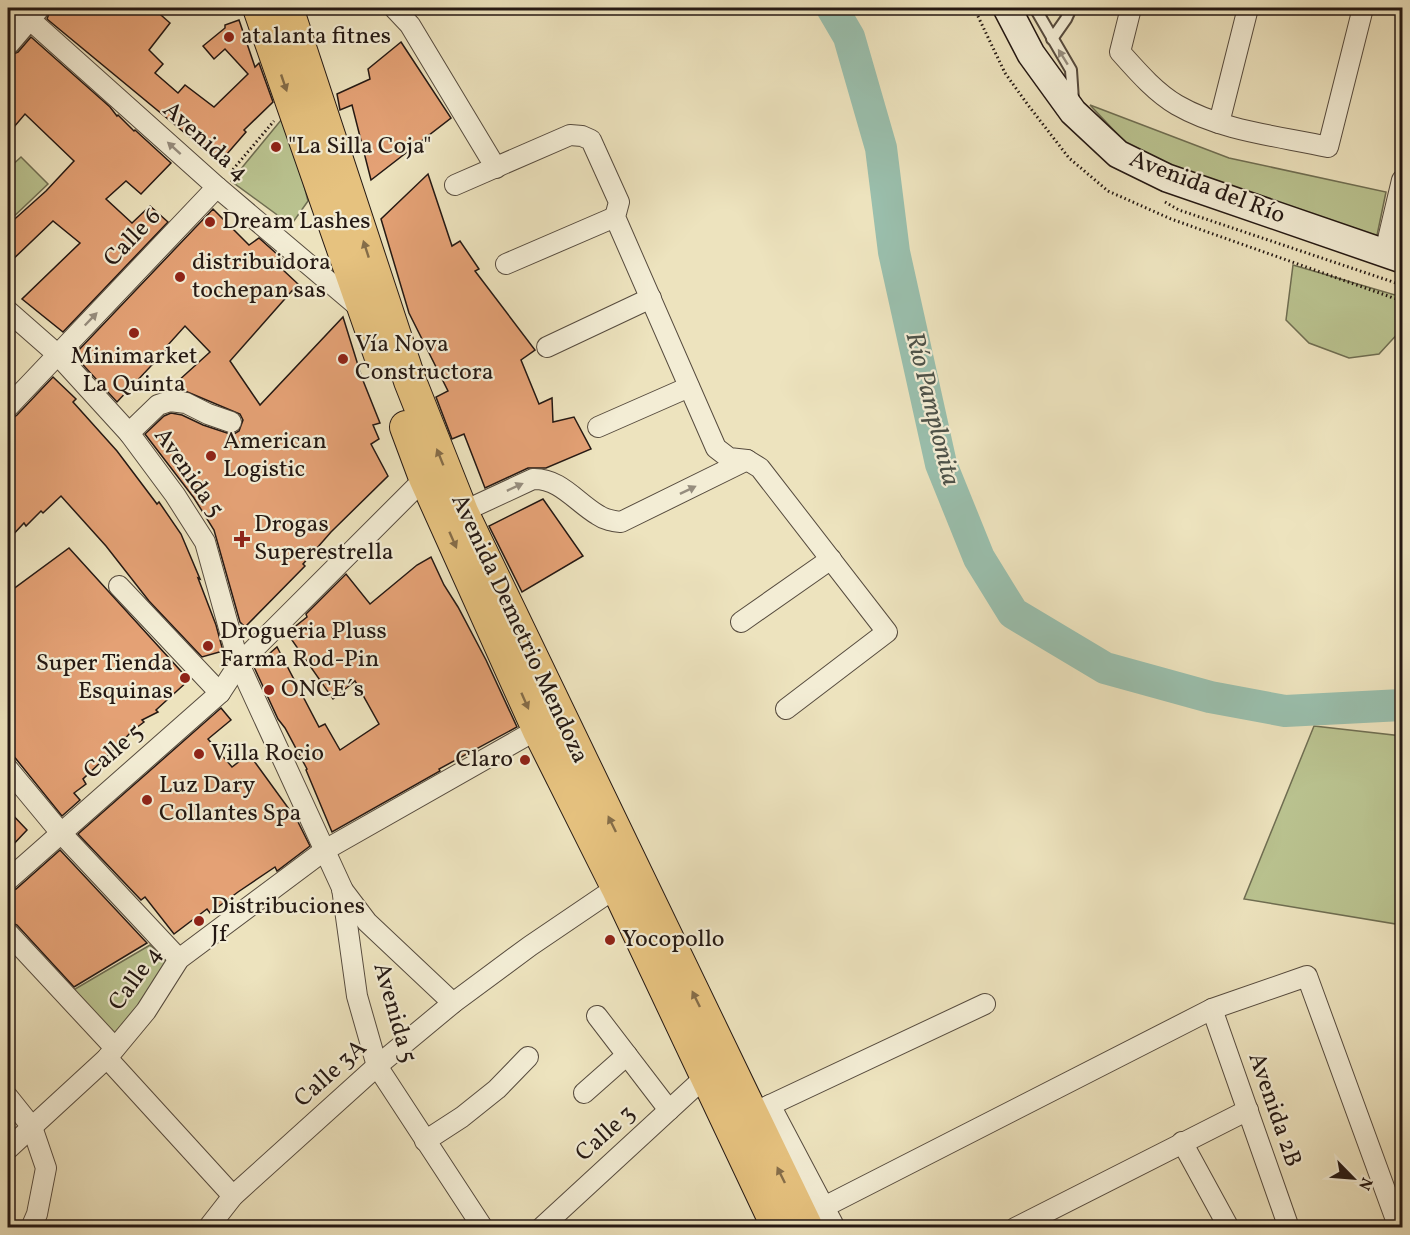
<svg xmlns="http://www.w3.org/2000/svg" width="1410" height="1235" viewBox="0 0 1410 1235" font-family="Vollkorn,serif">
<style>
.green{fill:#bac390;stroke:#6f6e52;stroke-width:1.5}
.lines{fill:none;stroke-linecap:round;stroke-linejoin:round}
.river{stroke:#9abfad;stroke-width:32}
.building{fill:#e4a175;stroke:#241813;stroke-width:1.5}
.service-casing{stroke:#564b3e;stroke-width:14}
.minor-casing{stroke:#564b3e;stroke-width:22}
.tertiary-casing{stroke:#564b3e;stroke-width:27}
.secondary-casing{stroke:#241813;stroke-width:30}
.primary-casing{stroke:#241813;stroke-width:34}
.path{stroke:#241813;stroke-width:3;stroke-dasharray:1.5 3;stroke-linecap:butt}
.service{stroke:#f3edd5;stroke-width:10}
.minor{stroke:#f3edd5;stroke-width:20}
.tertiary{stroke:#f3edd5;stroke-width:24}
.secondary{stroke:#f3edd5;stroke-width:27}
.primary{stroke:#e6c27f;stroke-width:32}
.oneway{fill:#968d7e}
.oneway2{fill:#856d49}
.poi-dot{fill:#8f2418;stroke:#f3edd5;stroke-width:2}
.labels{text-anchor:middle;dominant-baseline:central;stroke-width:4.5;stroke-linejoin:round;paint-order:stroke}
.poi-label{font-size:24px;fill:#241813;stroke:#f3edd5;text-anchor:start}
.street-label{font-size:24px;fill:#241813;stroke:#f3edd5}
.water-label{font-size:26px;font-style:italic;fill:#4d5249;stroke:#f3edd5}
</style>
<rect width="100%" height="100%" fill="#ede3be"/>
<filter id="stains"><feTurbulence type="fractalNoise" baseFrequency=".00333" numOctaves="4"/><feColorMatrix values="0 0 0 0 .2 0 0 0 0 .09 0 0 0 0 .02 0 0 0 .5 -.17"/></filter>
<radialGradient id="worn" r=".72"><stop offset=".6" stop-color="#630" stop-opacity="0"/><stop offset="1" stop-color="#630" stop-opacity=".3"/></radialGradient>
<g class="green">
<polygon points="1090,105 1229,158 1386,192 1375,245 1140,158"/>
<polygon points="286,114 308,201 291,225 231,181"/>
<polygon points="21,157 48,184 8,222 8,169"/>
<polygon points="1293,265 1402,297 1402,329 1379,354 1349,358 1309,343 1286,320"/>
<polygon points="1314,726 1402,736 1402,925 1244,899"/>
<polygon points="150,945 170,965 115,1041 70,992"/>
</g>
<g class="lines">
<polyline class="river" points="832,8 849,37 881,148 894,252 941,464 979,558 1013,613 1105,668 1210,697 1285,711 1402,705"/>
</g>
<g class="building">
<polygon points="51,8 153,8 170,23 149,50 163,64 155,73 178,93 185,85 214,107 248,74 225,49 214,59 203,46 225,28 225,25 239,20 255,67 259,63 273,102 244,130 246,132 220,162 47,19"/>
<polygon points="31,37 110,107 117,116 118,115 134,131 135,130 171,163 141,194 126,181 106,199 132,223 150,206 168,222 63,332 22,299 80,243 53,221 8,264 8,225 46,191 74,161 25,114 8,134 8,56 18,52"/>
<polygon points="401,42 451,118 371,180 352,105 340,110 337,94 370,79 368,69"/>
<polygon points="428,174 452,246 460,241 479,269 475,271 535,350 521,360 539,404 552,398 553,422 574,417 591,449 546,468 528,468 485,488 464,434 452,439 436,397 448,391 409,313 381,219"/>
<polygon points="213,209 249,245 259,238 287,263 282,269 298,284 230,361 260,405 343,317 362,378 380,423 373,425 379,439 371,444 388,476 331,532 303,564 305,566 245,627 240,622 214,530 194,498 145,434 164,416 171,413 182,415 203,425 227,433 234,434 239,431 243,420 240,414 185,391 177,382 210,352 185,326 167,346 167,349 117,402 74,355"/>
<polygon points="53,377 76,399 73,402 117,451 157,504 159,502 181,534 200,579 198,578 216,625 223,651 202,657 149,601 106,546 61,496 43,513 41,511 26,526 24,523 8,540 8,422 17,415"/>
<polygon points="543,499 583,556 522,592 489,526"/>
<polygon points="69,548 189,680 156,710 158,712 142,720 144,722 131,732 119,745 83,779 86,784 74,793 80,800 62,816 8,749 8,593"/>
<polygon points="431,557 444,585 458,607 486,660 517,727 439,769 440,771 332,832 306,770 307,769 285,728 278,719 254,667 277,647 319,727 325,724 340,750 379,724 355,681 333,699 287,633 307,617 306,614 346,574 370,604 417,565"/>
<polygon points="221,708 231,720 208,739 232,767 249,754 294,816 295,816 310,846 277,871 275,867 238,892 210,913 207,909 174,934 145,897 141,900 78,834"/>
<polygon points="8,810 27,830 8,850"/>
<polygon points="60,850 147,943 74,987 17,925 8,921 8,892 16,889"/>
</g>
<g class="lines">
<defs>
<g id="service">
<polyline points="1035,8 1071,70 1073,100"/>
<polyline points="1052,39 1066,19 1071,8"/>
</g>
<g id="minor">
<polyline points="17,8 217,187 360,308"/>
<polyline points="394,8 410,25 496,168"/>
<path d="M1131,8L1120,52C1137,71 1155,92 1177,105C1222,131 1278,136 1328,147L1363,8"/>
<polyline points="1219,123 1248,8"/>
<polyline points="455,185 570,135 582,136 591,140 619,202 615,217 716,448 729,458 747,460 760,468 887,632 786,709"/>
<polyline points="1385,252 1402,180"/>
<polyline points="506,264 615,217"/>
<polyline points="8,311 57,354 129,433 175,495 205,542 239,664 342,888 357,996 377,1066 483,1228"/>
<polyline points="547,347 651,298"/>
<polyline points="8,407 217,187"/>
<polyline points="598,427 689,387"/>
<polyline points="129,433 158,405 170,401 186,403 208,414 231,422"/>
<path d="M462,512L533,479C560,478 576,502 598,515C605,520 613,521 621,522L747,460"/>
<polyline points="119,586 220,693"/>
<polyline points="741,622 831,559"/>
<polyline points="8,769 61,833 179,959"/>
<polyline points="8,880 220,693 239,664 425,478"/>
<polyline points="342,889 367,922 453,1003"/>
<polyline points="8,933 115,1048"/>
<polyline points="1212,1009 1289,1228"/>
<polyline points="597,1016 669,1110"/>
<polyline points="107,1058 233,1196"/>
<polyline points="584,1093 627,1055"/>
<polyline points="8,1097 32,1127 46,1168 37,1214 31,1228"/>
<polyline points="770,1105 835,1228"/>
<polyline points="751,1114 985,1004"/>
<polyline points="425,1141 462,1117 497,1089 528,1057"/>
<polyline points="1182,1142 1229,1228"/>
<polyline points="8,1149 107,1058 146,1011 179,959 325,850 538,729"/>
<polyline points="824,1207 1212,1009 1307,976 1399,1228"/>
<polyline points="208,1228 233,1196 377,1066 453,1003 530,946 617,887"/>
<polyline points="541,1228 705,1077"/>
<polyline points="1015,1228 1248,1110"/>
</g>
<polyline id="tertiary" points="8,42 37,8"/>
<polyline id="secondary" points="1007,8 1031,54 1073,112 1118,154 1167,178 1402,259"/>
<g id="primary">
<polyline points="259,8 380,355"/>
<polyline points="287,8 410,381 462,512 807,1228"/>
<polyline points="406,427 425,478 538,729 617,887 778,1228"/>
</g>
</defs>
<use href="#service" class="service-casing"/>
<use href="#minor" class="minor-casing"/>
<use href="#tertiary" class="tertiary-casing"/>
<use href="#secondary" class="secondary-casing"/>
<use href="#primary" class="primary-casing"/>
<g class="path">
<polyline points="974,8 1005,73 1028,105 1069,158 1108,191 1171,219 1402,301"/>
<polyline points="230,173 274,121"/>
<polyline points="1165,202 1179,210 1402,285"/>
</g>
<use href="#service" class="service"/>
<use href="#minor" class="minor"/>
<use href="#tertiary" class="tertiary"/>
<use href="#secondary" class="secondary"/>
<use href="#primary" class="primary"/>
</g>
<defs><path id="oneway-solid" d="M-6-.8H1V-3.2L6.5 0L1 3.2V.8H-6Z" transform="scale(1.5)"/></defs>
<g class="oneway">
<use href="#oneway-solid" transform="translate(1063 57) rotate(-122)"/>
<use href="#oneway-solid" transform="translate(174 148) rotate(-138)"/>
<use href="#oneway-solid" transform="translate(91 319) rotate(-46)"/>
<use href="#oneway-solid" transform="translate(515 487) rotate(-25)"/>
<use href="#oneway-solid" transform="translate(688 490) rotate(-26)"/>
</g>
<g class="oneway2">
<use href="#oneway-solid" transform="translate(284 83) rotate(71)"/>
<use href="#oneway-solid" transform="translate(366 249) rotate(-108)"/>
<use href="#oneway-solid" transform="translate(440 457) rotate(-112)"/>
<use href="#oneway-solid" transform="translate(453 540) rotate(66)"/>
<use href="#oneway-solid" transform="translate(525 701) rotate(66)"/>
<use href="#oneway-solid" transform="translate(612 824) rotate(-116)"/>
<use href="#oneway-solid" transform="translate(696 999) rotate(-116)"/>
<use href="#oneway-solid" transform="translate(781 1175) rotate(-116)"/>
</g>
<g class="poi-dot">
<circle cx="229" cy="37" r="6"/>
<circle cx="276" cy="147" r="6"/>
<circle cx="210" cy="222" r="6"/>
<circle cx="180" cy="277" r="6"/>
<circle cx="134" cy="333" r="6"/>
<circle cx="343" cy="359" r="6"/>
<circle cx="211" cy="456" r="6"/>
<path d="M239 530h6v6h6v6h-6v6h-6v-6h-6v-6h6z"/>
<circle cx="208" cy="646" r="6"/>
<circle cx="185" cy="678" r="6"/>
<circle cx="269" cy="690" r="6"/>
<circle cx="199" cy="754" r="6"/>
<circle cx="525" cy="760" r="6"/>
<circle cx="147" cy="800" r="6"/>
<circle cx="199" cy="921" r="6"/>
<circle cx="610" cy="940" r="6"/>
</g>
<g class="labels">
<g class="poi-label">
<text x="241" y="37">atalanta fitnes</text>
<text x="288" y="147">"La Silla Coja"</text>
<text x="222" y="222">Dream Lashes</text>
<text x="192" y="263">distribuidora<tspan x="192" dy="28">tochepan sas</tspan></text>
<text x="355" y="345">Vía Nova<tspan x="355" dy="28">Constructora</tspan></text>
<text x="134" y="357" text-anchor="middle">Minimarket<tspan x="134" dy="28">La Quinta</tspan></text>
<text x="223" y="442">American<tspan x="223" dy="28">Logistic</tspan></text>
<text x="254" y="525">Drogas<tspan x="254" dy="28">Superestrella</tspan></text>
<text x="220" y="632">Drogueria Pluss<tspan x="220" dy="28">Farma Rod-Pin</tspan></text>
<text x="173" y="664" text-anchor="end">Super Tienda<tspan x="173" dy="28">Esquinas</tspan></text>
<text x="281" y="690">ONCE´s</text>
<text x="211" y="754">Villa Rocio</text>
<text x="513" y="760" text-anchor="end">Claro</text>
<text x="159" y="786">Luz Dary<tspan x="159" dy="28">Collantes Spa</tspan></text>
<text x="211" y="907">Distribuciones<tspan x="211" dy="28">Jf</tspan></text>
<text x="622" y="940">Yocopollo</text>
</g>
<g class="street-label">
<text transform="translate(205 142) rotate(42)">Avenida 4</text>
<text transform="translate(1207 188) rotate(21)">Avenida del Río</text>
<text transform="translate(133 238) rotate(-46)">Calle 6</text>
<text transform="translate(188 473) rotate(55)">Avenida 5</text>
<text transform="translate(519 629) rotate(65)">Avenida Demetrio Mendoza</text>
<text transform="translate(114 752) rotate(-41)">Calle 5</text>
<text transform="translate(136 979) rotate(-54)">Calle 4</text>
<text transform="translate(394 1013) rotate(74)">Avenida 5</text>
<text transform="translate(331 1074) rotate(-42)">Calle 3A</text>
<text transform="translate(1274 1110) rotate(71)">Avenida 2B</text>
<text transform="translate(606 1134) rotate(-42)">Calle 3</text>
</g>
<g class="water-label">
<text transform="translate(932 409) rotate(76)">Río Pamplonita</text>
</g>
</g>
<rect width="1410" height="1235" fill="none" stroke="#ede3be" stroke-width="30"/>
<rect x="9" y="9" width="1392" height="1217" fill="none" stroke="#241813" stroke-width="3"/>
<rect x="15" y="15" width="1380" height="1205" fill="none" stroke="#241813" stroke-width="1.5"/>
<g transform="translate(1353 1178) rotate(115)" stroke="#f3edd5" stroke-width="4.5" paint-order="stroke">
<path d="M0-4.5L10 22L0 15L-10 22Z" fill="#241813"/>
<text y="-9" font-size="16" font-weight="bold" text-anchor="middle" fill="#241813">N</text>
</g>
<rect width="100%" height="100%" filter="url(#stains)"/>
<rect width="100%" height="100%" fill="url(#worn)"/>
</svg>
